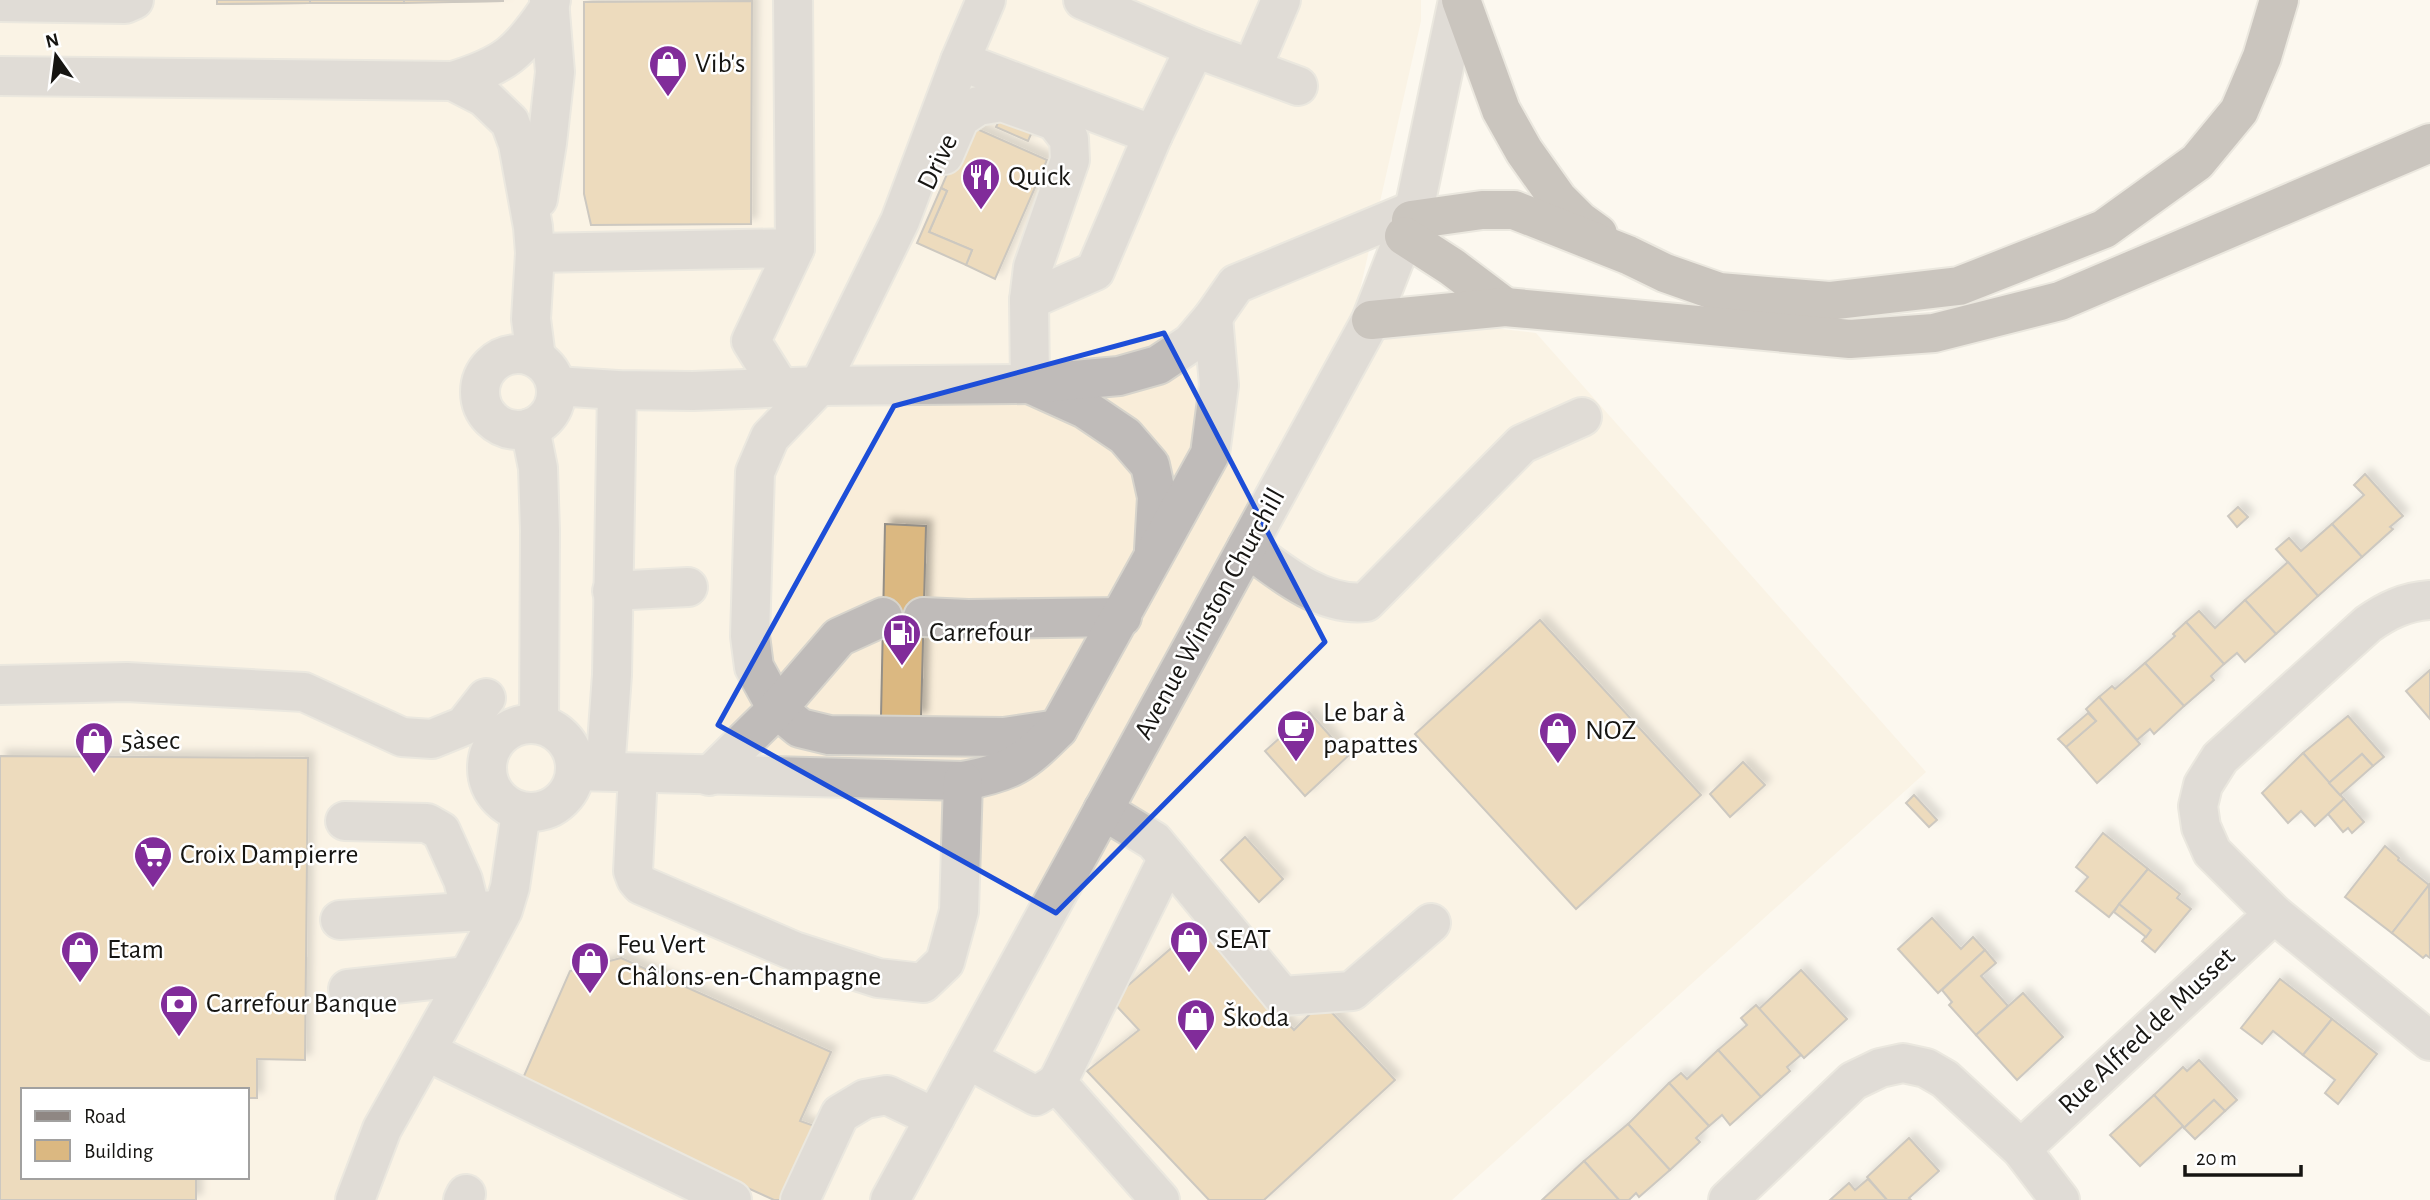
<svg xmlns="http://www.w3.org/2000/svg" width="2430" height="1200" viewBox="0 0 2430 1200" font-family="'Alegreya Sans',sans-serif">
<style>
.commercial{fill:#f9edd9;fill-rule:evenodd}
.building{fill:#dbb881;stroke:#948f87;stroke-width:2;filter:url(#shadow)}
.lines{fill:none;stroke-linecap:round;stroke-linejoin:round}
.minor-casing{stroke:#d7d4cc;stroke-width:42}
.major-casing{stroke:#d7d4cc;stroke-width:42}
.minor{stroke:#bfbbb9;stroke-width:38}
.major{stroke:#8f8783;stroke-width:38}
.marked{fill:none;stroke:#1d4ed8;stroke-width:5;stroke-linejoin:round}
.labels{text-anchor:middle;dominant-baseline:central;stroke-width:5;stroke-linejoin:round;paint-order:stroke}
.poi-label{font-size:28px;fill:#161512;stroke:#fff;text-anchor:start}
.street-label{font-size:28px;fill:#161512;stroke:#fff}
</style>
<defs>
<filter id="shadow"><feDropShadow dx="6" dy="-6" stdDeviation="3.5" flood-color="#0004"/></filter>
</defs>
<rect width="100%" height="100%" fill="#fcf8ef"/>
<path class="commercial" d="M0,0H1421V21L1355,312L1536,333L1926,772L1452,1200H0ZM23,1090H247V1177H23Z"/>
<g class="building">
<polygon points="217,0 503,0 503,1 217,4"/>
<polygon points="217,0 310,0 310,3 217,4"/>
<rect x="310" y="0" width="94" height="3"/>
<polygon points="404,0 503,0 503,1 404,3"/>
<polygon points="752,1 751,224 591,225 584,194 584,2"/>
<polygon points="1004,109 1036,123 1028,141 996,127"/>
<polygon points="968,125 1047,160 995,279 966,265 972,250 929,232 947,191 941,188"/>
<polygon points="941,188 947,191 929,232 972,250 966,265 917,243"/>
<polygon points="2365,474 2403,516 2390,527 2393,529 2362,557 2332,524 2364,495 2354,485"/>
<polygon points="2238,507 2248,517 2237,527 2228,516"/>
<polygon points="885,524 926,526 921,718 881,717"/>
<polygon points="2332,524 2362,557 2318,596 2276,549 2289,538 2301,551"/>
<polygon points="2288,562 2318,596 2276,634 2245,600"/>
<polygon points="2245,600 2276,634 2245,662 2237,653 2224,664 2186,622 2199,611 2215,628"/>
<polygon points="1540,620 1701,795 1576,909 1415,734"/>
<polygon points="2186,622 2224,664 2211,676 2214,680 2184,706 2145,663 2175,636 2173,634"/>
<polygon points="2145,663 2184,706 2154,734 2150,729 2137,740 2099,697 2112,686 2115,689"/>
<polygon points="2430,670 2430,719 2406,691"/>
<polygon points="2099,697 2140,744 2097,783 2066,747 2096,721 2086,709"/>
<polygon points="1309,712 1348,756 1305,796 1265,751"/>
<polygon points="2088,713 2096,721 2066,747 2058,739"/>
<polygon points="2348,716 2384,757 2373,766 2362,754 2329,783 2303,753"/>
<polygon points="2303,753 2344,799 2315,826 2301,811 2288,823 2262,793"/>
<polygon points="2362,754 2373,766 2340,795 2329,783"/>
<polygon points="0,756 308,758 305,1060 257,1059 257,1098 247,1098 247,1090 23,1090 23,1177 196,1177 196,1200 0,1200"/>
<polygon points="1743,762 1765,785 1730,817 1710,794"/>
<polygon points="1914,795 1937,820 1929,827 1906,803"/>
<polygon points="2344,799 2364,822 2352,833 2348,828 2343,832 2328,814"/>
<polygon points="2103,833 2148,869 2109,917 2076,891 2088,877 2076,867"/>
<polygon points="1245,837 1283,879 1259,902 1221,860"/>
<polygon points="2385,846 2399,858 2398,860 2429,885 2392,933 2345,897"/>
<polygon points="2148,869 2180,894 2177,898 2191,909 2155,952 2142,941 2151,930 2119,904"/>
<polygon points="2429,885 2430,958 2426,955 2423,958 2392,933"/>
<polygon points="2119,904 2151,930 2146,937 2114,912"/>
<polygon points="1932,918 1961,949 1973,937 1985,950 1938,993 1898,949"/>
<polygon points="1197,926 1294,1030 1322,1002 1395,1080 1264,1200 1209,1200 1087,1071 1139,1030 1111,1000"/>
<polygon points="1985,950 1996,963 1981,976 2008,1006 1976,1035 1949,1005 1952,1002 1942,990"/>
<polygon points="621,958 831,1052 800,1121 823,1129 790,1200 774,1200 520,1085 570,971"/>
<polygon points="1801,970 1847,1019 1804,1058 1759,1009"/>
<polygon points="2280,979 2332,1019 2303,1055 2273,1031 2262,1044 2241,1028"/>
<polygon points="2023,993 2063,1037 2017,1080 1976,1035"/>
<polygon points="1756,1005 1801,1055 1787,1067 1790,1071 1761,1097 1718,1050 1747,1025 1741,1018"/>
<polygon points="2332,1019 2377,1054 2338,1104 2325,1093 2335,1080 2303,1055"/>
<polygon points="1718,1050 1761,1097 1730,1125 1722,1115 1709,1126 1669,1083 1681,1073 1687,1079"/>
<polygon points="2199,1060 2237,1100 2225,1111 2214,1100 2184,1128 2154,1095 2183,1067 2187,1071"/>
<polygon points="1669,1083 1709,1126 1696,1138 1700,1142 1670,1170 1628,1124"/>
<polygon points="2154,1095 2183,1126 2140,1166 2110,1135"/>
<polygon points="2214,1100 2225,1111 2195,1139 2184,1128"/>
<polygon points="1628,1124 1670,1170 1639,1197 1636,1193 1629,1200 1619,1200 1584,1161"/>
<polygon points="1909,1138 1939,1171 1909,1198 1911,1200 1887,1200 1867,1177"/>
<polygon points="1584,1161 1619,1200 1542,1200"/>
<polygon points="1868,1179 1887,1200 1830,1200 1849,1183 1855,1190"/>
</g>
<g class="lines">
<defs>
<g id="minor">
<polyline points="986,0 960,61 900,221 819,386 770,437 755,472 750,636 754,667 777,709 800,728 829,735 1004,737 1058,729"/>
<polyline points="1083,0 1195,48 1298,86"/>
<polyline points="0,2 125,4 134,0"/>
<polyline points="960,61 1153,135"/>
<polyline points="1252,68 1281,0"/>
<path d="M0,76L453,81C505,65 519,53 549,8L551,0"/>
<polyline points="453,81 484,97 510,122 518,144 533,227 535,253 531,319 536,358"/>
<polyline points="944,155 960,118 978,106 1002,102 1055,121 1069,139 1070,160 1033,267 1029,300 1030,384"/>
<polyline points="538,199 547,143 555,72 549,0"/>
<polyline points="535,253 795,248 793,0"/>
<polyline points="1029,300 1095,271 1153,135 1195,48"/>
<circle cx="518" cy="392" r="38"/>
<polyline points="1032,385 1085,409 1125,436 1150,465 1157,497 1154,549"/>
<polyline points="556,386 617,390 693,391 819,386 1030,384 1119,376 1158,365 1191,343 1213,317 1236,284 1414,210"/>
<polyline points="781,389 751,341 795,248"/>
<polyline points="530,428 538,468 540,531 539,724"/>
<path d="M1247,547C1280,572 1322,607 1366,602L1522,444L1582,417"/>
<polyline points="612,591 688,587"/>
<path d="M2430,600C2405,602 2388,610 2368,624L2220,758L2203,785L2198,806L2201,827L2212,852L2274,914L2430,1041"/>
<polyline points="923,617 968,619 1122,617"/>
<polyline points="0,685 127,682 304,692 402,737 432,739 464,726 486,698"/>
<circle cx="531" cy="768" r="44"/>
<path d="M576,771L963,781C1012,772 1023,764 1058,729L1210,454L1219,385L1213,317"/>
<polyline points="605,771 612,675 617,390"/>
<polyline points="638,774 633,871 636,879 641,885 794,951 878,978 923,983 945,962 959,911 963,781"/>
<polyline points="709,776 777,709 839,637 883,617"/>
<polyline points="1103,810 1154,841 1282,996 1352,991 1431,923"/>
<polyline points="345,821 427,823 441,831 463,880 471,912"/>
<polyline points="340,920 497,910"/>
<polyline points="348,989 468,976"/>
<polyline points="426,1051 732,1200"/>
<polyline points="967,1059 1036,1096 1057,1083"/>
<polyline points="2021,1149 2274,914"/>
<polyline points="355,1200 382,1129 468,976 503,910 510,887 521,812"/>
<polyline points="463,1200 466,1194"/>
<polyline points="800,1200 840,1114 865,1099 887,1095 935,1118"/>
<polyline points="890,1200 1371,320 1414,210 1458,0"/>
<polyline points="1160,1200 1057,1083 1168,858"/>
<polyline points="1728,1200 1853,1081 1880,1068 1903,1063 1926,1068 1945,1079 2021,1149 2060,1200"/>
</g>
<g id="major">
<polyline points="1461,0 1501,110 1524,151 1558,199 1580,221 1598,234"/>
<polyline points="1411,220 1482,210 1514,210 1628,255 1665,273 1719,292 1829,301 1959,286 2104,229 2197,162 2239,111 2262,57 2279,0"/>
<polyline points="1404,236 1452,267 1505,307"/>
<polyline points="1371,320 1505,307 1850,339 1934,333 2060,301 2430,143"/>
</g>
</defs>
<use href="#minor" class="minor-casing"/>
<use href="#major" class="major-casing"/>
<use href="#minor" class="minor"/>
<use href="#major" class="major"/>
</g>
<path d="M0 0H2430V1200H0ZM1164,333L1325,642L1056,913L718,725L894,406Z" fill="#fcf8ef" fill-opacity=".55" fill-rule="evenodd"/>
<path class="marked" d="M1164,333L1325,642L1056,913L718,725L894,406Z"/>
<defs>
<symbol id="shop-pin" viewBox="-11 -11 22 30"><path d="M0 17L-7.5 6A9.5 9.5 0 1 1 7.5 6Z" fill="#812c9a" stroke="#fff"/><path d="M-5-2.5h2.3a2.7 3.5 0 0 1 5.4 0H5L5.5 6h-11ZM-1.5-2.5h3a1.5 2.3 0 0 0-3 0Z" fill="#fff"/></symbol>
<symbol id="restaurant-pin" viewBox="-11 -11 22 30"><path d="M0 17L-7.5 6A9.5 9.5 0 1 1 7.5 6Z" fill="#812c9a" stroke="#fff"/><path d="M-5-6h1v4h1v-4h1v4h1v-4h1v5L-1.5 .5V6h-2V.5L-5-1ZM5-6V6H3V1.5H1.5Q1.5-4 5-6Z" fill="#fff"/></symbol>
<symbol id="fuel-pin" viewBox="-11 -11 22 30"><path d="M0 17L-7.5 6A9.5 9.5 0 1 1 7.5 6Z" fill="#812c9a" stroke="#fff"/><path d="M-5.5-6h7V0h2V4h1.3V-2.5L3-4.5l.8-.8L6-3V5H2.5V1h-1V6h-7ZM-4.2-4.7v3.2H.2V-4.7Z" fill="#fff"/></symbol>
<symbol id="cafe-pin" viewBox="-11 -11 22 30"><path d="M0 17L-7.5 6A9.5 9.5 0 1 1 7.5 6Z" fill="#812c9a" stroke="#fff"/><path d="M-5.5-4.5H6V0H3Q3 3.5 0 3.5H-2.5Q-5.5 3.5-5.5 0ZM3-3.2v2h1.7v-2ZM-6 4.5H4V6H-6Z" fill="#fff"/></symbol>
<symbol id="supermarket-pin" viewBox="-11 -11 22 30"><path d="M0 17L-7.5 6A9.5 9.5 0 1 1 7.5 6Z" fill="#812c9a" stroke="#fff"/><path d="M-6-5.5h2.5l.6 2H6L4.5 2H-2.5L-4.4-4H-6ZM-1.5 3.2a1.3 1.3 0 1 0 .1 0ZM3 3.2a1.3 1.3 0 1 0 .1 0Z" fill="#fff"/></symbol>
<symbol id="bank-pin" viewBox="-11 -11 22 30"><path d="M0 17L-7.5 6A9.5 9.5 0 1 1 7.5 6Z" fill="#812c9a" stroke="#fff"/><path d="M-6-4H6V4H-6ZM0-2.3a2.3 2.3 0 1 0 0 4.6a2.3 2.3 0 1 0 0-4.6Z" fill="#fff"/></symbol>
</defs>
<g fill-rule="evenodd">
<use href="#shop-pin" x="646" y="42" width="44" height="60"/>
<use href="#restaurant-pin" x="959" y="155" width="44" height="60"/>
<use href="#fuel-pin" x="880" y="611" width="44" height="60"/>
<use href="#cafe-pin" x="1274" y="707" width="44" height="60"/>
<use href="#shop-pin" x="1536" y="709" width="44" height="60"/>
<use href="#shop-pin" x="72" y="719" width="44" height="60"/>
<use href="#supermarket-pin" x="131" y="833" width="44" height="60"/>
<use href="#shop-pin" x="1167" y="918" width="44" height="60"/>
<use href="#shop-pin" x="58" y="928" width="44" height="60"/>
<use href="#shop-pin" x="568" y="939" width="44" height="60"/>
<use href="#bank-pin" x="157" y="982" width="44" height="60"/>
<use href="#shop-pin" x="1174" y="996" width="44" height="60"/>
</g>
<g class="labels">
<g class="poi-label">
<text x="695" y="64">Vib's</text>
<text x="1008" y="177">Quick</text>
<text x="929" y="633">Carrefour</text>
<text x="1323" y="713">Le bar à<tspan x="1323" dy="32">papattes</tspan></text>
<text x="1585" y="731">NOZ</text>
<text x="121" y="741">5àsec</text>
<text x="180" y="855">Croix Dampierre</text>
<text x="1216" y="940">SEAT</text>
<text x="617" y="945">Feu Vert<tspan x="617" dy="32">Châlons-en-Champagne</tspan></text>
<text x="107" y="950">Etam</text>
<text x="206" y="1004">Carrefour Banque</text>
<text x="1223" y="1018">Škoda</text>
</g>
<g class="street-label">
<text transform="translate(938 162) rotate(-64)">Drive</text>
<text transform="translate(1210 614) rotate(-61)">Avenue Winston Churchill</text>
<text transform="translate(2147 1031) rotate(-43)">Rue Alfred de Musset</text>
</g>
</g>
<rect x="21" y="1088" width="228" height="91" fill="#ffffff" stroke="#a2a1a0" stroke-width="2"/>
<rect x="35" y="1111" width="35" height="10" fill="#8f8783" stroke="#a2a1a0" stroke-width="2"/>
<text x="84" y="1123" font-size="21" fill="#161512">Road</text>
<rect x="35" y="1140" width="35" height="21" fill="#dbb881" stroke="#a2a1a0" stroke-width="2"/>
<text x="84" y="1158" font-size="21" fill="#161512">Building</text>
<g transform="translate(56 56) rotate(346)" stroke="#ffffff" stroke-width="5" paint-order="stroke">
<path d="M0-5L12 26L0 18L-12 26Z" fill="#161512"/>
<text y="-10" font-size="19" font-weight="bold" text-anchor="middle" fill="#161512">N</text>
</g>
<path d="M2185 1165v10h116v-10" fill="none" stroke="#161512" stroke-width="3.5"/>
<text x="2196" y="1165" font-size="21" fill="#161512" stroke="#ffffff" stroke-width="5" paint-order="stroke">20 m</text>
</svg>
